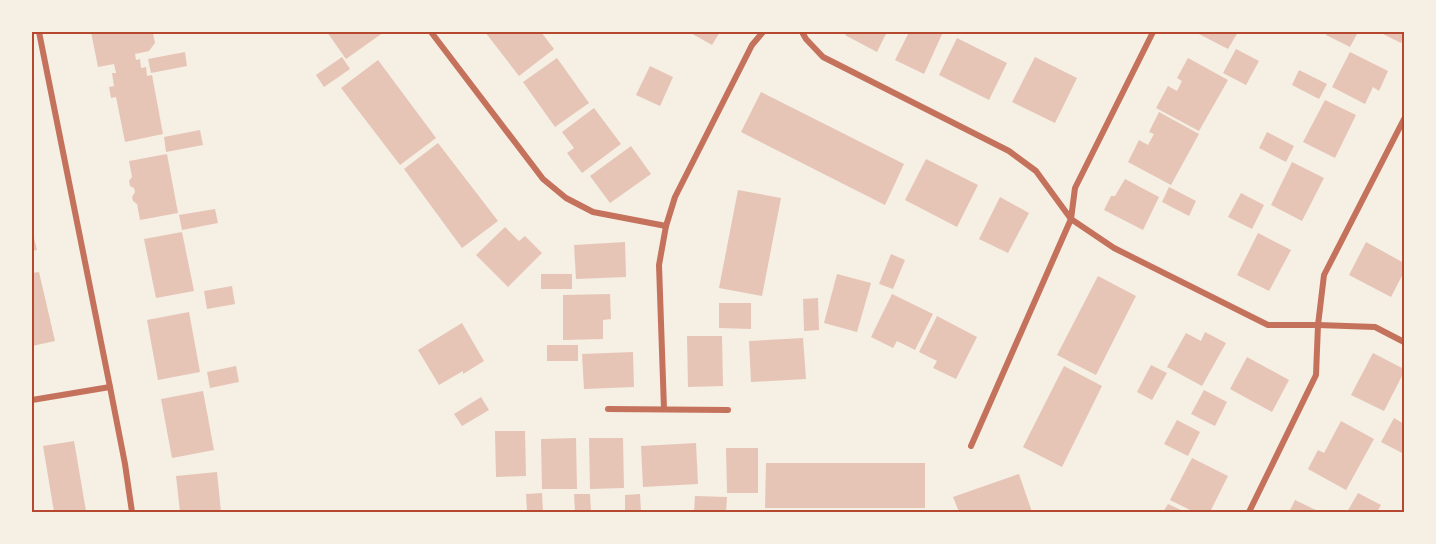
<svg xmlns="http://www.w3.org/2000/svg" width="1436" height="544" viewBox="0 0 1436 544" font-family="Ubuntu,sans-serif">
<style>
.building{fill:#e6c5b7}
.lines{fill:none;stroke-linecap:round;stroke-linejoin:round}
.minor{stroke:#c5725c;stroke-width:6}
.neatline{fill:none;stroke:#b5482f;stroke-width:2}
</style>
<rect width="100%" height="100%" fill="#f6efe4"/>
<g class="building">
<polygon points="91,32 151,32 153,33 155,43 149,51 135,54 136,60 140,59 141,68 146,67 147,76 152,75 163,134 125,142 116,97 111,98 109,87 114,86 112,73 116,73 114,64 98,67"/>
<polygon points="327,32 384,32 346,59"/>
<polygon points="485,32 541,32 554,49 519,76"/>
<polygon points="689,32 720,32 712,45"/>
<polygon points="847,32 887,32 877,52 845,35"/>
<polygon points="909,32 943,32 924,74 895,60"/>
<polygon points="1195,32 1238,32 1228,49"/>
<polygon points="1328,32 1358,32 1350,47 1326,35"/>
<polygon points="1379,32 1404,32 1404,37 1401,43"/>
<polygon points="957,38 1007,63 989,100 939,75"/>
<polygon points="1236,49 1259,61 1246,85 1223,73"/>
<polygon points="185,52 187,66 151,73 148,59"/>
<polygon points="1350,52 1388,71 1379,91 1373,87 1365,104 1332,87"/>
<polygon points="342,57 350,69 324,87 316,75"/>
<polygon points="1035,57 1077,78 1055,123 1012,102"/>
<polygon points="557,58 589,103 555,127 523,82"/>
<polygon points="1188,58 1228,80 1199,131 1156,108 1168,86 1177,91 1182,81 1177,78"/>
<polygon points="378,60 436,138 400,165 341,88"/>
<polygon points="650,66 673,77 660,106 636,95"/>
<polygon points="1299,70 1327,84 1319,99 1292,85"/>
<polygon points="761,92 904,164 885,205 741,132"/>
<polygon points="1325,100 1356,115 1335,158 1303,142"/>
<polygon points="594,108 621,144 582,173 567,153 574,148 562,132"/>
<polygon points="1159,112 1199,134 1171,185 1128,162 1139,140 1148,145 1154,134 1149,132"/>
<polygon points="200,130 203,145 166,152 164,137"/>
<polygon points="1267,132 1294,146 1286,162 1259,148"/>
<polygon points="438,143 498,221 462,248 404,169"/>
<polygon points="631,146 651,174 610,203 590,176"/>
<polygon points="167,154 178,213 140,220 137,204 133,201 132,197 135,192 134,188 130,186 129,181 132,177 129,161"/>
<polygon points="926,159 978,185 957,227 905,200"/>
<polygon points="1292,162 1324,178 1302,221 1271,205"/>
<polygon points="1125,179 1159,197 1143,230 1104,210 1111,196 1115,196"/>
<polygon points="1169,187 1196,201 1189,216 1162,202"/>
<polygon points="738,190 781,198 762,296 719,288"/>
<polygon points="1241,193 1264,205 1252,229 1228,217"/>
<polygon points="1000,197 1029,213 1008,253 979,239"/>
<polygon points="215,209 218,223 182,230 179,215"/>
<polygon points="505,227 519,241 525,236 542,253 508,287 476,255"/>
<polygon points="32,230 37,250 32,251"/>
<polygon points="182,232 194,291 156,298 144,239"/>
<polygon points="1258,233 1291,250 1269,291 1237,275"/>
<polygon points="625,242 626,277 576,279 574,245"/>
<polygon points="1366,242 1404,263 1404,272 1391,297 1349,275"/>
<polygon points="891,254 905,260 893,289 879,284"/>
<polygon points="39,272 55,341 32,346 32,273"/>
<rect x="541" y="274" width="31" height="15"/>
<polygon points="837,274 871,283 857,332 824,323"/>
<polygon points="1098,276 1136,296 1096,375 1057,355"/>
<polygon points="232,286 235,304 207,309 204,291"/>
<polygon points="610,294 611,319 603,320 603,339 563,340 563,295"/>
<polygon points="892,294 933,314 915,350 897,341 893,348 871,337"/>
<polygon points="818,298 819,330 804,331 803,299"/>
<polygon points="719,303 751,303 751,329 719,328"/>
<polygon points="189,312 200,372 158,380 147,320"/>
<polygon points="937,316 977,337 956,379 933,368 937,361 919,352"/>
<polygon points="462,323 484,361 463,374 463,371 439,385 418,350"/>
<polygon points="1205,332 1226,343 1202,386 1167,367 1186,333 1201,341"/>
<polygon points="687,336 722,336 723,386 688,387"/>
<polygon points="803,338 806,379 751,382 749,341"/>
<rect x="547" y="345" width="31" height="16"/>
<polygon points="633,352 634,387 584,389 582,354"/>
<polygon points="1373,353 1404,369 1404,372 1384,411 1351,395"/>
<polygon points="1247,357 1289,380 1272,412 1230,389"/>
<polygon points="1151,365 1167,373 1152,400 1137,392"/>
<polygon points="236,366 239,382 210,388 207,372"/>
<polygon points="1064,366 1102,386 1062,467 1023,447"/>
<polygon points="1204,390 1227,402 1215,426 1191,414"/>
<polygon points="203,391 214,450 172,458 161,399"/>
<polygon points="481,397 489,410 462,426 454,414"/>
<polygon points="1394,418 1404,424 1404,454 1381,442"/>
<polygon points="1177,420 1200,432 1188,456 1164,444"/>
<polygon points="1341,421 1374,439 1346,490 1308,469 1318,450 1324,453"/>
<polygon points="495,431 525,431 526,476 496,477"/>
<polygon points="576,438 577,489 542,489 541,439"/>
<polygon points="589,438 623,438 624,488 590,489"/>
<polygon points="74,441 86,511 76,512 54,512 43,446"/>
<polygon points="696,443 698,484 643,487 641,446"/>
<polygon points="726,448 758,448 758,493 727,493"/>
<polygon points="1192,458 1228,476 1210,512 1194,512 1170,500"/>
<polygon points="766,463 925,463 925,508 765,508"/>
<polygon points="217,472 221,512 180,512 176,476"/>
<polygon points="1019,474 1032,512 959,512 953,497"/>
<polygon points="542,493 543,512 527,512 526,494"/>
<polygon points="1358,493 1381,505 1377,512 1347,512"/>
<polygon points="574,494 590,494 591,512 575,512"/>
<polygon points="640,494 641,512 625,512 625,495"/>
<polygon points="695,496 727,497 726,512 694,512"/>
<polygon points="1295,500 1320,512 1289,512"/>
<polygon points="1168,504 1185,512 1163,512"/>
</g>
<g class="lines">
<g class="minor">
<polyline points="39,32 110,387 125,464 132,512"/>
<polyline points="431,32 543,179 566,198 593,212 666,226"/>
<polyline points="802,32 806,39 823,57 1009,151 1036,171 1071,219 1114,248 1268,325 1318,325 1375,327 1404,342"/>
<polyline points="32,400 110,387"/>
<polyline points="608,409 728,410"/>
<polyline points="664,409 659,265 666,226 675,197 752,45 763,32"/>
<polyline points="971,446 1071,219 1075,188 1153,32"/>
<polyline points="1249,512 1316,375 1318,325 1324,275 1404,119"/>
</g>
</g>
<rect width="1436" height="544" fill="none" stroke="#f6efe4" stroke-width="66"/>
<rect x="33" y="33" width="1370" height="478" class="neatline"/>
</svg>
